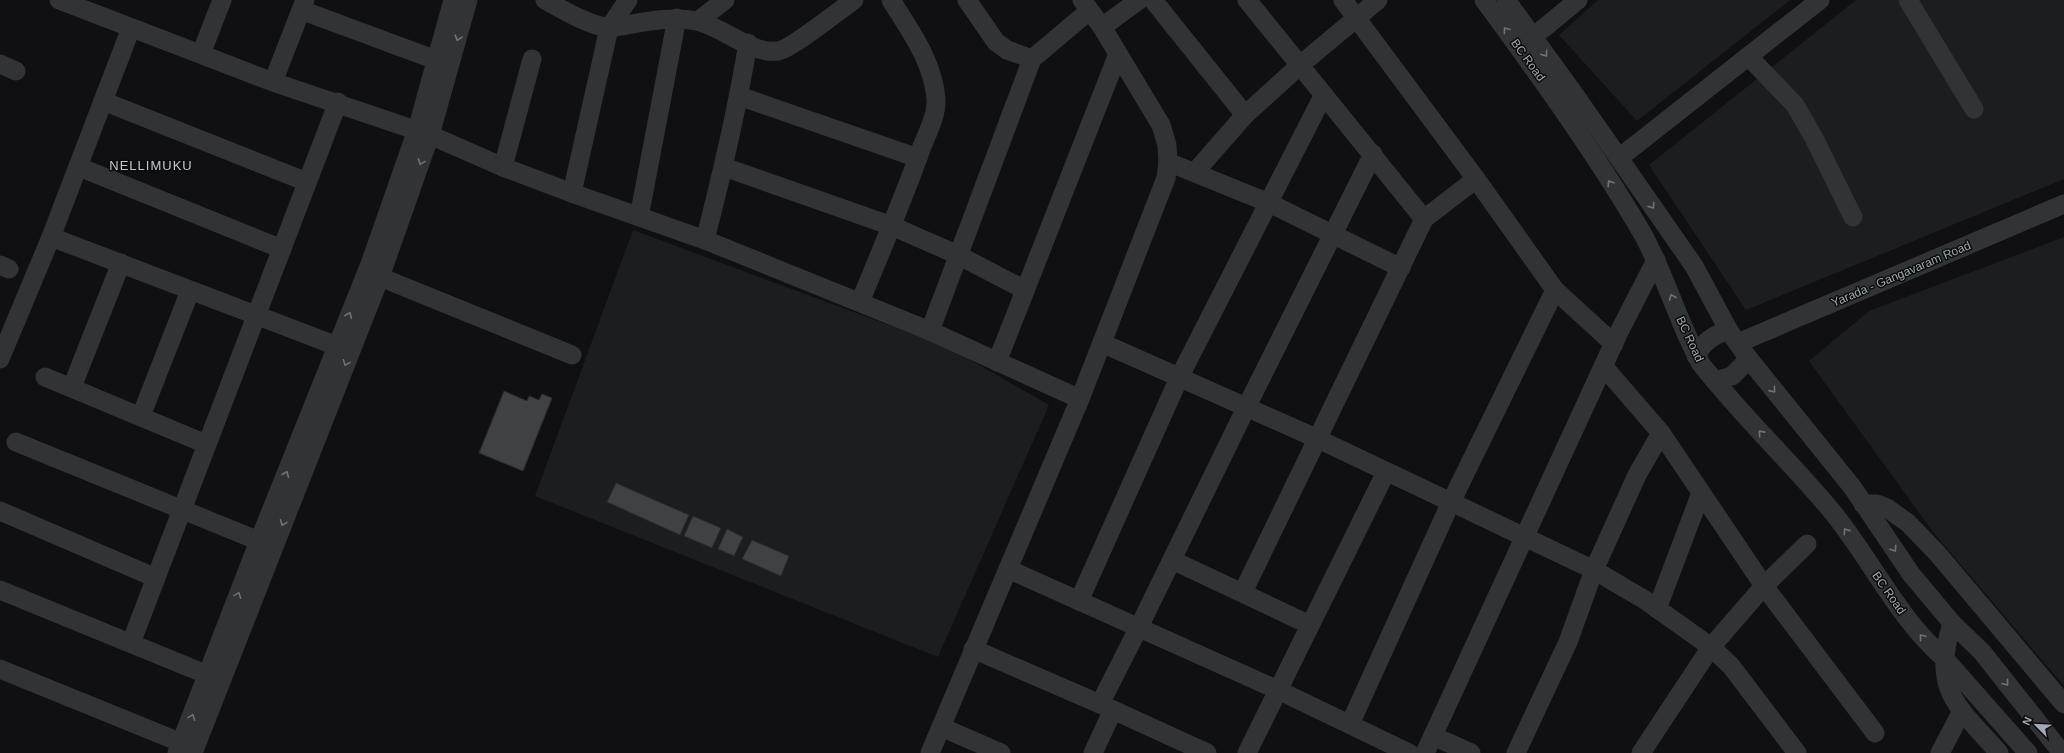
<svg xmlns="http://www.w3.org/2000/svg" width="2064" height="753" viewBox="0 0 2064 753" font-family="Arial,sans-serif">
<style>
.built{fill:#1c1d1f}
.building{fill:#3f4145;stroke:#2a2b2e}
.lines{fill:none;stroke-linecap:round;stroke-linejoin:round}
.minor{stroke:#313337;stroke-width:19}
.oneway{stroke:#6f747b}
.labels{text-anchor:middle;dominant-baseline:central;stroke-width:3;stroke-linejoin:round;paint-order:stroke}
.street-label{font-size:12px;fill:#a2a9b2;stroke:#0b0c0d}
.neighbourhood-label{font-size:13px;letter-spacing:1px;fill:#c2c8ce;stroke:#0b0c0d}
</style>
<rect width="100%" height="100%" fill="#101012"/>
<g class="built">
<polygon points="1598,0 1790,0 1637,121 1559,35"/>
<polygon points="1856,0 2064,0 2064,179 1746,310 1649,165"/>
<polygon points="633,230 948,347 1049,405 938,657 535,496"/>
<polygon points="2064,237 2064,686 1933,532 1809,361 1869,311"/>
</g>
<g class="building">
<polygon points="504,391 527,401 529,396 539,400 542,394 552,398 523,471 479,453"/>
<polygon points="616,483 689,515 680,535 607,502"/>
<polygon points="693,516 721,528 712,548 684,536"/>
<polygon points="727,529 743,537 734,556 718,549"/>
<polygon points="752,540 789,556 781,576 742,559"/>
</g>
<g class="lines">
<g class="minor">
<polyline points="59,0 273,82 430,135 503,167 572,193 705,240 930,331 1080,399"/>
<path d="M545,0C565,11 586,24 609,28C637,24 668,15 696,21C722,26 752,55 778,51C791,49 840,10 854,0"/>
<polyline points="967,0 996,42 1007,50 1032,59"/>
<polyline points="1153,0 1245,115"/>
<polyline points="1247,0 1424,219"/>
<polyline points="1343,0 1476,179 1555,290 1614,344"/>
<path d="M1484,0C1539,75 1594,151 1641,231C1665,273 1677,321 1701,364C1741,415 1788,459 1830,509C1870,557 1896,616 1944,658L2028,753"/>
<polyline points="1506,0 1575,95 1694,266 1729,331 1749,359 1853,488 1911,574 1952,623 1982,652 2062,753"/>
<polyline points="1908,0 1974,109"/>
<polyline points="301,10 436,60"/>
<polyline points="698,21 725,0"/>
<polyline points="1102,27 1139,0"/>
<polyline points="1533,37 1578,0"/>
<polyline points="201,54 222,0"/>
<polyline points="1748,56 1795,105 1814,138 1853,217"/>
<polyline points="0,64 16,71"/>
<polyline points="273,82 305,0"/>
<polyline points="739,96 918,158"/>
<polyline points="103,101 307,182"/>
<polyline points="1619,158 1820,0"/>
<polyline points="1168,162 1269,203 1401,268"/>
<polyline points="79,167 282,249"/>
<polyline points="503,167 532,59"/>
<polyline points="724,167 892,226 958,255 1025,290"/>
<polyline points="1195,172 1245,115 1299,66 1378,0"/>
<polyline points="572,193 609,28 628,0"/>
<polyline points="639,217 677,18"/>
<polyline points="51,237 337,346"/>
<path d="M705,240C722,174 737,110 748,43"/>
<polyline points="0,265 9,269"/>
<polyline points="380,277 572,355"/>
<path d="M860,302C881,251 903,200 921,149C927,134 937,115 936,99C933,61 910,31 891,0"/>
<polyline points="930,331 1032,59 1089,11"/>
<polyline points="1102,343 1318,439 1451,502 1594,570 1645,600 1711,647 1731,666 1797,753"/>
<polyline points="1738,343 2064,204"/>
<path d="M1696,356C1703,342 1713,334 1729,331"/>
<polyline points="0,359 51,237 131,28"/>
<polyline points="997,362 1118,54"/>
<polyline points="1604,367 1661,433 1764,586 1875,733"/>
<polyline points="45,377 206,444"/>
<polyline points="1715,381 1732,376 1749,359"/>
<polyline points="72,387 121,263"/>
<polyline points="141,416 190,291"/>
<polyline points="16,442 259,541"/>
<polyline points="1863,504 1877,504 1887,508 1908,523 1937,553 2064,704"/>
<polyline points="0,511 156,578"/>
<polyline points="1172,560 1310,625"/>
<polyline points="1008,569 1278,690 1409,753"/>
<polyline points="0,590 208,675"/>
<polyline points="1243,592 1424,219 1476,179"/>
<polyline points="1079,601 1179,378 1323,96"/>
<polyline points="1657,609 1701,493"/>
<path d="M1952,623C1931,691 1958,706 1999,753"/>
<polyline points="131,643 338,102"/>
<polyline points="973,649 1100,704 1207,753"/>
<polyline points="0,669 182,743"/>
<polyline points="1100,704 1139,627 1246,408 1373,154"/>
<polyline points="1350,724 1451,502 1555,290"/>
<polyline points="941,727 1001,753"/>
<polyline points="1433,736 1471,753"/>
<polyline points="177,753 259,541 370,264 417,130 453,0"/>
<polyline points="193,753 380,277 430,135 468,0"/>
<polyline points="930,753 1080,399 1166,178 1168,162 1167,145 1161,125 1102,27 1082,0"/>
<polyline points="1093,753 1113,710"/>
<polyline points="1247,753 1386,472"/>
<polyline points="1425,753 1618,334 1656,260"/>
<polyline points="1516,753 1568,642 1594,570 1637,475 1661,433"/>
<polyline points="1641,753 1711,647 1764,586 1807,544"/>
<polyline points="1940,753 1962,711"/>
</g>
</g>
<defs><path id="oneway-chevron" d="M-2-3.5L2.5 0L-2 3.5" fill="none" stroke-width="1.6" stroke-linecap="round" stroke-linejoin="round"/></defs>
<g class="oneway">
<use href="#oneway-chevron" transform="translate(1506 30) rotate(-126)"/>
<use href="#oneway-chevron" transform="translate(458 38) rotate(106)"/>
<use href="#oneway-chevron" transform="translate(1545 54) rotate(54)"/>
<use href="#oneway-chevron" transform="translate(421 162) rotate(110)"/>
<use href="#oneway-chevron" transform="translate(1610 183) rotate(-123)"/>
<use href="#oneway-chevron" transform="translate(1652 206) rotate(55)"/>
<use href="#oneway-chevron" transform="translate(1672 297) rotate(-112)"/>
<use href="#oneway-chevron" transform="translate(349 315) rotate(-68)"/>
<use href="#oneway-chevron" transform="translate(346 363) rotate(111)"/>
<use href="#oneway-chevron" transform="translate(1773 390) rotate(51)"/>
<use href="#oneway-chevron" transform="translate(1761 433) rotate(-132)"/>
<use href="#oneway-chevron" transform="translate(286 474) rotate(-68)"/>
<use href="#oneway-chevron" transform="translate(283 523) rotate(111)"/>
<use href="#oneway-chevron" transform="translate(1846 531) rotate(-125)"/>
<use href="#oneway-chevron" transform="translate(1894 549) rotate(56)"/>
<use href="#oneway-chevron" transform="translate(238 595) rotate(-69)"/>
<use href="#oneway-chevron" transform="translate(1922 637) rotate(-130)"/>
<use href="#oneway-chevron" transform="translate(2006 683) rotate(52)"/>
<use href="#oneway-chevron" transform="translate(192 717) rotate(-69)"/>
</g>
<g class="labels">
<g class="street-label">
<text transform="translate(1528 60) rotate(54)">BC Road</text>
<text transform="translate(1901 274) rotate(-23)">Yarada - Gangavaram Road</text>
<text transform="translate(1690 339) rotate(65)">BC Road</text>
<text transform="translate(1889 593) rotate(55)">BC Road</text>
</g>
<g class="neighbourhood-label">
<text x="151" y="165">NELLIMUKU</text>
</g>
</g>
<g transform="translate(2036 725) rotate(294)" stroke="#0b0c0d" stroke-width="3" paint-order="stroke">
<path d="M0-3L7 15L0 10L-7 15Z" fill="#a2a9b2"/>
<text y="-6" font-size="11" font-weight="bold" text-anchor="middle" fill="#a2a9b2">N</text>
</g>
</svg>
